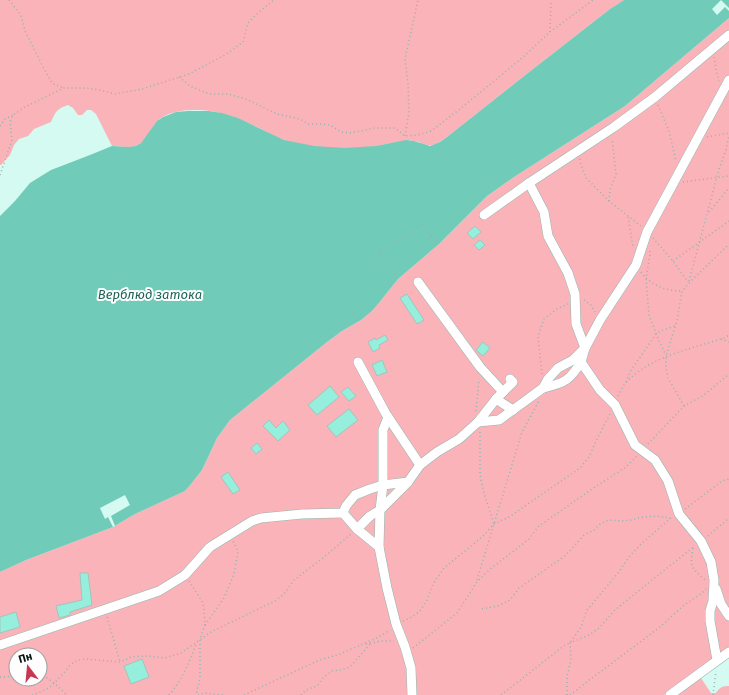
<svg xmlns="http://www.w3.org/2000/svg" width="729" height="695" viewBox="0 0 729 695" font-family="'Fira Sans',sans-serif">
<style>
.green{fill:#fab3b8;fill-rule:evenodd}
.water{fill:#71cbb9}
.pier{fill:#d5faf1}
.building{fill:#96efdd;stroke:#a0c5bc}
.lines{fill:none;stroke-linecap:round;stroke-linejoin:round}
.minor-casing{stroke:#93b7ae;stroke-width:10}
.path{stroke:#95b3ac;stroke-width:1.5;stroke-dasharray:1 3;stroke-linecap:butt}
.minor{stroke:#fff;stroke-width:9}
.labels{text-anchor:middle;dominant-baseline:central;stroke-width:4;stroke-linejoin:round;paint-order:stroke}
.water-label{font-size:13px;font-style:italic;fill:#1c6458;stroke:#fefefe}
</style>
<rect width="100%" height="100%" fill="#d5faf1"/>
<g class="green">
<path d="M0,0H624L610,9L528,73L447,137C441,141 435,146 428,145C425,145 422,144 419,142C415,141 409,140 404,141C395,142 386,144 377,146C349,150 311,149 284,140C278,138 273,135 267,132C249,123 231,114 210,111C195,109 166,109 156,123C150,130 145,142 136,146C129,148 119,146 112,146L96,114L91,110H87L82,115H78L73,108L68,105C57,109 56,111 51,122L34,129L28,136L19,139L14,145L10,155L1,165H0Z"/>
<path d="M729,18V647L664,695H0V572L26,560L113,527L135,514L185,491L191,484L202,470L217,438L230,420L327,342L342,331L361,320L372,311L378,304L398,279L439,244L487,196L514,177L625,106ZM16,655H40V679H16Z"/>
<path d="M701,678L711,693H716C720,687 722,686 729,686V695H677Z"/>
</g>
<polygon class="water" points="624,0 729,0 729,18 625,106 514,177 487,196 439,244 398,279 378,304 372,311 361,320 342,331 327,342 230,420 217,438 202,470 191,484 185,491 135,514 113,527 26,560 0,572 0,216 15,201 30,183 38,178 51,170 90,155 112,146 128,147 136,146 141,143 144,139 157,121 163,117 176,112 188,111 209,111 222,113 238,118 284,140 314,146 345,148 376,146 406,140 414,141 427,145 430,146 440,142 447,137 528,73 610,9"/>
<g class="pier">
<polygon points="721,0 729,8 729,11 725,7 717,15 712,9"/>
<polygon points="125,495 130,505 111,516 115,526 113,527 108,517 105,519 100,508"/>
</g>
<g class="building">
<polygon points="475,226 481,232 473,239 467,233"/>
<polygon points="480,240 485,245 479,250 474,245"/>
<polygon points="407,294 424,320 417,324 400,298"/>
<polygon points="385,335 388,340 379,345 380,348 373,352 368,342 375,338 376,340"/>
<polygon points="483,342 490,348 483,356 476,350"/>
<polygon points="382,360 387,372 377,376 372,365"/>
<polygon points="330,386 339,397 317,415 308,405 321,394"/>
<polygon points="348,387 356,396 349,401 341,392"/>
<polygon points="349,409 358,420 336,437 327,426"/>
<polygon points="269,420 276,428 283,421 290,430 278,441 263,426"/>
<polygon points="257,443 262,449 256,454 251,448"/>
<polygon points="228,472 240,490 233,494 221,477"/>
<polygon points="80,573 88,573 92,605 70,612 70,615 59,618 56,606 82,600"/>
<polygon points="16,612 20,627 0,633 0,617"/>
<polygon points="142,659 149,677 131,684 124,666"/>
</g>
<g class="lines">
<defs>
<g id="minor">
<polyline points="529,183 544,212 548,236 568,273 575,294 576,324 585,348 581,362 600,390 615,405 635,445 655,460 668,481 679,514 701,541 711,562 714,580 713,601 710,611 710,621 717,660"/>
<polyline points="484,215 529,183 614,127 655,97 729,35"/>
<polyline points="418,282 480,367 503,392"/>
<polyline points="358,362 386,414 420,465"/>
<path d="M543,388C565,383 570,380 581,362"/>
<polyline points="496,399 513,410"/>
<polyline points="478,422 499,420 543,388 548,379 558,368 573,360 585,348 600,320 636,265 647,232 729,80"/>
<polyline points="343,513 357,529 379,547"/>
<polyline points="357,529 370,516 380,510 383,485 383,430 388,417"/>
<polyline points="716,589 721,604 729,616"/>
<polyline points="0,645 159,591 185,575 210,547 252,521 261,518 302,514 343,513 346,506 355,495 370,489 383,485 408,482"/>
<polyline points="412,695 411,668 405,647 396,624 387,588 379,547 380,510 408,482 420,465 437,452 459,439 478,422 496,399 513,382 510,379"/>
<polyline points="670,695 729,652"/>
</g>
</defs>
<use href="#minor" class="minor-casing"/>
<g class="path">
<polyline points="9,0 21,15 25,31 42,65 52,83 63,88"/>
<polyline points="550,32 551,0"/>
<polyline points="714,57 716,70 719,81"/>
<polyline points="179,77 190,86 209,94 228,94 246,99 277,114 300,119 308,124 322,124 330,125 341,132 350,133 375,128 395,128 405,136 418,135 431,131 460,109 522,58 550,32 593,0"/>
<polyline points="658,105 669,131 676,162"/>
<polyline points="0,126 5,119 13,115"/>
<polyline points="405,136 409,113 408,83 405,59 418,0"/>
<polyline points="707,137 729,133"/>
<polyline points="580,159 580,162 586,178 609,201 642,227"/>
<polyline points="0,175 12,140 10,122 13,115 25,107 64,88 86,88 100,90 115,94 142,89 189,74 225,55 243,42 248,23 261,10 274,0"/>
<polyline points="683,182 729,176"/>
<polyline points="609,201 610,190 616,174 612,139"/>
<polyline points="709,212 729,188"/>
<polyline points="628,217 633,247"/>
<polyline points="653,238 673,261 688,282"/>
<polyline points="425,242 432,235"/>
<polyline points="650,251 650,254 646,279 649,315 659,341 666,355"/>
<polyline points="382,259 380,252 400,240 423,224 439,244"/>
<polyline points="673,261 729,221"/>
<polyline points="389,268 398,279"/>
<path d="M641,272C650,285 666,291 681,291"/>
<polyline points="689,281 719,169 726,150 729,135"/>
<polyline points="584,300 591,305 595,312"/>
<polyline points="353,312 358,322"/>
<polyline points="721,339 729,342"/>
<polyline points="542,374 538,336 544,319 557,309 568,304"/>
<polyline points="626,382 631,370 643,353 656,334 663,330 675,326"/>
<path d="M618,396C620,392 622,388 624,385C647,357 691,349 724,338L729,335"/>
<polyline points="684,406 668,378 666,367 666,356 677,321 682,291 689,283 729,244"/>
<polyline points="476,411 479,379"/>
<path d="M480,432C480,446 480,459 480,473C482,491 489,507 494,524"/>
<polyline points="648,444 684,406 704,395 729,374"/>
<polyline points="685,509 722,481 729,479"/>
<polyline points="708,536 729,518"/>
<path d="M693,548C690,568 690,566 705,580"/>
<polyline points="477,580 522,432 539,401"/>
<polyline points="189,581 203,603 204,611 205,625 200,639 200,678 196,695"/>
<polyline points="482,609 498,606 510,600 519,588 532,579 566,555 584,535 594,530 601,523 609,520 621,521 632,520 643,517 657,516 670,518"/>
<polyline points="107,617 120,662"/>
<polyline points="403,621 412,617 420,611 427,600 433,584 444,568 465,551 483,536 494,524 509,517 580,468 589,457 597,439 610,414"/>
<polyline points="205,625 224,598 234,574 238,552 233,541"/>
<polyline points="366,644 381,641 394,641"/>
<polyline points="413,648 442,625 457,613 477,582 489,570 529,539 539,526 592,489 626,467 637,456"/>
<polyline points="40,673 54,683 67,695"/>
<polyline points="0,677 16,676"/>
<polyline points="32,695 43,691 50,687 64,673 70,665 78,660 86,659 120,662 131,657 148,656 165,658 181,653 211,632 244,616 275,601 284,594 294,580 323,558 351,534"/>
<path d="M169,695C182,680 190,661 197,642"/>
<polyline points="198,695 205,693 224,695"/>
<polyline points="244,695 317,661 340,654 379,637 390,630"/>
<polyline points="301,695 306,690 317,686 324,677 332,671 341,670 350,667 372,642"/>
<polyline points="501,695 565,645 570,643 581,627 587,610 618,573 629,557 641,544 672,517"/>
<polyline points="567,695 567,677 571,659 570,643 589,635 599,628 615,610 657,576 695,546"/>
<polyline points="570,695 592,678 660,627 684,605 702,593 706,589"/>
<polyline points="713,695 716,671"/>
</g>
<use href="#minor" class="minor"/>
</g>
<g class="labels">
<g class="water-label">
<text x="150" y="294">Верблюд затока</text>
</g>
</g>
<g transform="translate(28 667) rotate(344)"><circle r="19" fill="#fefefe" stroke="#9ca1a0"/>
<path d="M0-3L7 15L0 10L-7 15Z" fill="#c73752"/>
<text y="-6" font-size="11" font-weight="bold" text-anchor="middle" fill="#081613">Пн</text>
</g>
</svg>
